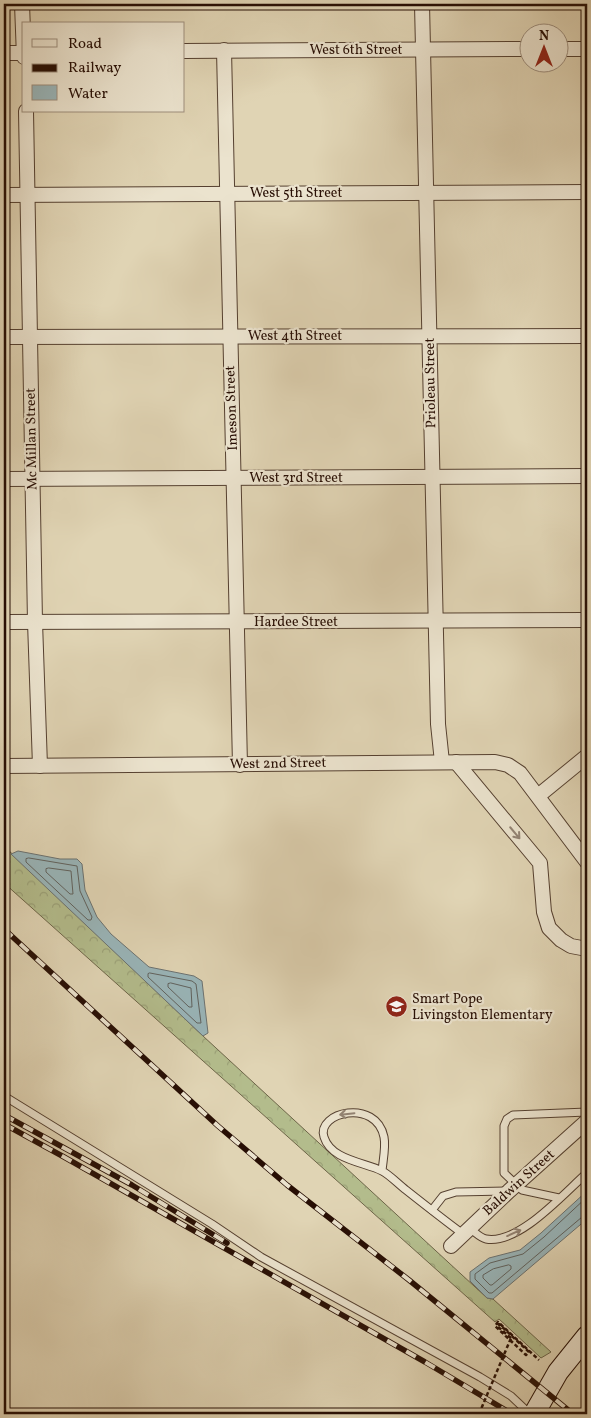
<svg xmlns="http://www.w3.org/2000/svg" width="591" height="1418" viewBox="0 0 591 1418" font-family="Vollkorn,serif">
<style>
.forest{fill:url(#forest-crowns);stroke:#6d6548}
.water{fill:#99b5b9;stroke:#6b7271}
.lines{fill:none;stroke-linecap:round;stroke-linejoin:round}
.shore{stroke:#60625e;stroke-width:1}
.lane-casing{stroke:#554030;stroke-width:9}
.street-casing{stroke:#554030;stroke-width:16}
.secondary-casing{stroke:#270e04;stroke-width:22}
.path{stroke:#270e04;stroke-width:2.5;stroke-dasharray:4 2.5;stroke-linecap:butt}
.lane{stroke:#ebe3ce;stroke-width:7}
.street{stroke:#ebe3ce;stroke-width:14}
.secondary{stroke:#ebe3ce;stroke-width:20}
.rail-casing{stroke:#270e04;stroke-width:5.5}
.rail{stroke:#ebe3ce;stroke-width:4;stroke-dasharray:11;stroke-linecap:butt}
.path-bridge{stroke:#270e04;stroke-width:2.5;stroke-dasharray:4 2.5;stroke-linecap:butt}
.oneway{stroke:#938373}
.labels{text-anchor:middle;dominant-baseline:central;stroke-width:4.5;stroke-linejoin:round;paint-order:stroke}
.street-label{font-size:14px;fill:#270e04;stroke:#ebe3ce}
.poi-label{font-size:14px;fill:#270e04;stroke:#ebe3ce;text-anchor:start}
</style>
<defs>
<pattern id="forest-crowns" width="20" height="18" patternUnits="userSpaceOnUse" patternTransform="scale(1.25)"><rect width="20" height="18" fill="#b3bc8c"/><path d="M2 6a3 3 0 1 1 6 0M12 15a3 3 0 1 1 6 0" fill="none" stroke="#9aa077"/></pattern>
</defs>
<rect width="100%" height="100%" fill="#e0d4b4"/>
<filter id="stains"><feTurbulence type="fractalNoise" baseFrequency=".004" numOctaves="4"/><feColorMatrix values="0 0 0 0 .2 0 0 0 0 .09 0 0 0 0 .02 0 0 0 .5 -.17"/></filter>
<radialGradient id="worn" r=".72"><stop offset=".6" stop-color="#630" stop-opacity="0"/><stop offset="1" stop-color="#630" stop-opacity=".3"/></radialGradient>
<polygon class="forest" points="4,846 203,1036 487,1298 493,1299 551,1352 541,1358 499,1319 495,1322 4,883"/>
<g class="water">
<polygon points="18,851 60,859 77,859 82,864 85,890 97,917 111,934 149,967 194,976 202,981 208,1033 203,1036 11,854"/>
<polygon points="587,1191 587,1219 493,1299 487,1298 470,1281 470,1272 489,1258 520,1250 541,1233"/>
</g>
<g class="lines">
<g class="shore">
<polygon points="29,858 77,866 80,891 92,917 91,920 88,920 26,862 26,859"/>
<polygon points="49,868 71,871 73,894 70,894 46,872 46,869"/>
<polygon points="150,973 192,981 196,984 201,1023 197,1023 148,977 148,974"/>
<polygon points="171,983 191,988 192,1007 189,1007 168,987 168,984"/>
<polyline points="587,1197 544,1237 523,1254 490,1263 475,1274 475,1279 489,1293 492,1293 582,1217 587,1216"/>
<polygon points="509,1265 511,1266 511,1269 492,1285 490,1285 483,1278 483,1275 493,1269"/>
</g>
<defs>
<g id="lane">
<polyline points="4,1096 212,1224 261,1257 480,1377 511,1396 530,1414"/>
<path d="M382,1171C383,1160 386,1147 384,1137C376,1098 316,1112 324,1137C331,1160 364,1162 382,1171C390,1175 398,1184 406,1190C425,1205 444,1220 463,1234"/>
<polyline points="559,1198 522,1190 504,1173 504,1126 507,1119 513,1115 587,1112"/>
<polyline points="432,1210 443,1196 456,1192 506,1191"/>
<path d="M469,1228C474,1231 480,1238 486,1239C519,1245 564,1193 587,1173"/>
</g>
<g id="street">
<polyline points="22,4 24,57"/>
<polyline points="422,4 438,724 442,762"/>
<polyline points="558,49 587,49"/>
<polyline points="224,50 240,765"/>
<polyline points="184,51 528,49"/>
<polyline points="4,53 24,53"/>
<polyline points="26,111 35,622 40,766"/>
<polyline points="4,195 587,192"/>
<polyline points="4,337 587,336"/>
<polyline points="4,479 587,476"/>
<polyline points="4,622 587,620"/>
<polyline points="456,762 540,863 544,912 549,928 561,940 571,946 587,949"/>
<polyline points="4,766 495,762 508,765 520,773 587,862"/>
<polyline points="538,796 587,756"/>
<polyline points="451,1246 509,1191 587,1121"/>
</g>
<polyline id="secondary" points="534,1414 558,1372 587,1336"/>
</defs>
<use href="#lane" class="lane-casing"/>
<use href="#street" class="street-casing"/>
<use href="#secondary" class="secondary-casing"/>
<polyline class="path" points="511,1338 497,1326 499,1324 529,1352 526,1355 495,1326 498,1322 539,1360"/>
<use href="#lane" class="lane"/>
<use href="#street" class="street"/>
<use href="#secondary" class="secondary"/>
<defs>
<g id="rail">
<polyline points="4,929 218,1126 287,1185 409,1280 573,1414"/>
<polyline points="4,1115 132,1185 227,1243"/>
<polyline points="4,1124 64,1157 425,1362 512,1414"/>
</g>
</defs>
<use href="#rail" class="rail-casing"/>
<use href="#rail" class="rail"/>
<polyline class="path-bridge" points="479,1414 511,1338"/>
</g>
<defs><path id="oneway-shaft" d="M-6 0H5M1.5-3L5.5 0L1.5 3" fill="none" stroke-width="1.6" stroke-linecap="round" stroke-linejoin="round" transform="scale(1.25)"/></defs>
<g class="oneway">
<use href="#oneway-shaft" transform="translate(515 833) rotate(50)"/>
<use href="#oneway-shaft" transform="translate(347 1114) rotate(174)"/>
<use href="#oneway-shaft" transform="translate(514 1233) rotate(-24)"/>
</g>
<defs>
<symbol id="school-disc" viewBox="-11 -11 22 22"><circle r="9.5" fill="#8f2418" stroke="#ebe3ce"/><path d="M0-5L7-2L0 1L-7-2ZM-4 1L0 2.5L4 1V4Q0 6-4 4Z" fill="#fff"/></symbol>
</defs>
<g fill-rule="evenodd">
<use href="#school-disc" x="384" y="994" width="25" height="25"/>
</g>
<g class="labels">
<g class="street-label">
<text x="356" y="50">West 6th Street</text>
<text x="296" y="193">West 5th Street</text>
<text x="295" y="336">West 4th Street</text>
<text transform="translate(431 383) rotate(-91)">Prioleau Street</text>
<text transform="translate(232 408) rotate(-92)">Imeson Street</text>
<text transform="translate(32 439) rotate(-91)">Mc Millan Street</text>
<text x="296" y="478">West 3rd Street</text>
<text x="296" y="622">Hardee Street</text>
<text transform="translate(278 764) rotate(-1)">West 2nd Street</text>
<text transform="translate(519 1183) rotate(-42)">Baldwin Street</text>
</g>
<g class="poi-label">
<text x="412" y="999">Smart Pope<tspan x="412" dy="16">Livingston Elementary</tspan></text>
</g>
</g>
<rect width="591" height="1418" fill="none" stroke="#e0d4b4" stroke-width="20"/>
<rect x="5" y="5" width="581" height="1408" fill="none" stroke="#270e04" stroke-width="2.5"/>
<rect x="10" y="10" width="571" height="1398" fill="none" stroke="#270e04"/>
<rect x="22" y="22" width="162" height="90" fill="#ebe3ce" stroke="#9d8e7d"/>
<rect x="32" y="39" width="25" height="8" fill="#ebe3ce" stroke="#9d8e7d"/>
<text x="68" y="48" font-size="15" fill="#270e04">Road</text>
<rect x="32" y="64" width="25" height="8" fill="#270e04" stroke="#9d8e7d"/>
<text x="68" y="72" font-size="15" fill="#270e04">Railway</text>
<rect x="32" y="85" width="25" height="15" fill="#99b5b9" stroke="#9d8e7d"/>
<text x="68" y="98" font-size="15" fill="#270e04">Water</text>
<g transform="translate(544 48)"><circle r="24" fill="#ebe3ce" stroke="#9d8e7d"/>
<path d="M0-4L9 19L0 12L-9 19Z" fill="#8f2418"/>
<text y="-8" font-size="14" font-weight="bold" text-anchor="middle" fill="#270e04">N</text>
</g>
<rect width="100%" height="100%" filter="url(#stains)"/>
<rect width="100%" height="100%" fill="url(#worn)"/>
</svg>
